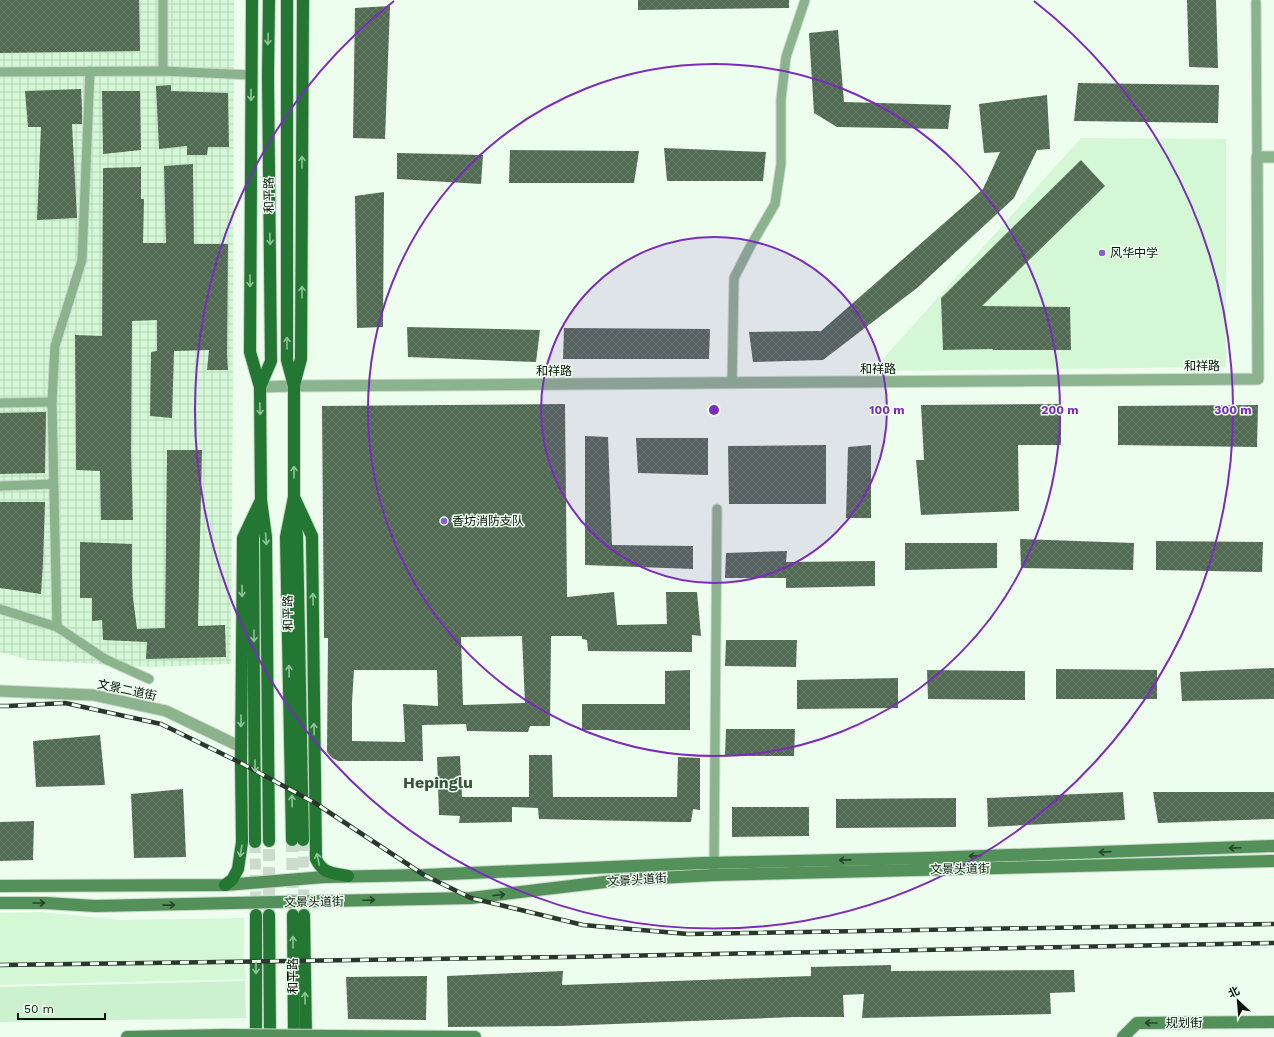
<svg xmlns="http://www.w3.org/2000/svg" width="1274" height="1037" viewBox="0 0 1274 1037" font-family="'Work Sans','Noto Sans SC',sans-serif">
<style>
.built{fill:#d4f7d6}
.industrial{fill:url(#industrial-grid)}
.green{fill:#ccf1cf}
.building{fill:url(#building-cross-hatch);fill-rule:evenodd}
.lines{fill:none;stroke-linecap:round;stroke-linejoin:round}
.tertiary-tunnel{stroke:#cbdbcc;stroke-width:11;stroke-dasharray:11 5.5;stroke-linecap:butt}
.primary-tunnel{stroke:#cbdbcc;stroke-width:12;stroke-dasharray:12 6;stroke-linecap:butt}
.minor-casing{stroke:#c9d8ca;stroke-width:11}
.tertiary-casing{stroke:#c9d8ca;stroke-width:13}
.secondary-casing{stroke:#c9d8ca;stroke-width:14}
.primary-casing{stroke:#c9d8ca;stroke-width:14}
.minor{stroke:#8bb38e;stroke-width:9}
.tertiary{stroke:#8bb38e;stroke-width:11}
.secondary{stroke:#53905a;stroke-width:12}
.primary{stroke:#237733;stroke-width:12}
.rail-casing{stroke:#2b362c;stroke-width:4.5}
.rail{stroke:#edfeee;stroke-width:3;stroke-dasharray:9;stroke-linecap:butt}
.secondary-bridge-casing{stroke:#c9d8ca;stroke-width:14;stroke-linecap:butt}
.secondary-bridge{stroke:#53905a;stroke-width:12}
.oneway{stroke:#92c19a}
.oneway2{stroke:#27452a}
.ring{fill:none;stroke:#7b2cbf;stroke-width:2}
.poi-dot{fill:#875cd6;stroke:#edfeee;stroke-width:1.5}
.labels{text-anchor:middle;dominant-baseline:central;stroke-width:3;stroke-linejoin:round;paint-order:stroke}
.street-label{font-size:12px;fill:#09130a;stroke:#edfeee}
.poi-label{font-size:12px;fill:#09130a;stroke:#edfeee;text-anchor:start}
.district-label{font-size:16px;font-weight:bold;fill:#3a533c;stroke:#edfeee}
.centre{fill:#7b2cbf;stroke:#edfeee;stroke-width:2}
.ring-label{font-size:12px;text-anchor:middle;font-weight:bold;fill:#7b2cbf;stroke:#edfeee;stroke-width:3;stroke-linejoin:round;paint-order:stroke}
</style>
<defs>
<pattern id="industrial-grid" width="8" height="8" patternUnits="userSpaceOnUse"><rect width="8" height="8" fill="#d4f7d6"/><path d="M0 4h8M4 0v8" fill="none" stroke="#b5d3b6"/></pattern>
<pattern id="building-cross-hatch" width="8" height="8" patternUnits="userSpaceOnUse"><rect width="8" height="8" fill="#516a52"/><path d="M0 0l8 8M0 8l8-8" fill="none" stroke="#6a7e6b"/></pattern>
</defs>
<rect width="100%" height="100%" fill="#edfeee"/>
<g class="built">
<polygon points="1081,138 1226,139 1226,367 872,371"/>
<polygon points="41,912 121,920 244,918 244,958 246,979 0,985 0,913"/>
</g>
<polygon class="industrial" points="0,0 234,0 233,372 231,664 150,667 29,660 0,652"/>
<polygon class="green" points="245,981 246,1018 0,1022 0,987"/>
<g class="building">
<polygon points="0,0 139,0 140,51 0,53"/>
<polygon points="638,0 789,0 789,8 638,10"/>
<polygon points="1187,0 1216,0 1218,68 1189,67"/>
<polygon points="390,6 385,139 353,138 355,8"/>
<polygon points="838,30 844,102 951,105 948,129 837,127 814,113 809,33"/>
<polygon points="1078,83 1219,85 1218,123 1074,121"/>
<polygon points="171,85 171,91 228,93 229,147 208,147 207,155 187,155 187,146 159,149 156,86"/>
<polygon points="81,89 82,108 82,124 72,124 77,218 37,220 41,127 28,127 25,91"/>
<polygon points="102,91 140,91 141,150 103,154"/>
<polygon points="1047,95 1050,149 1037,150 1014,198 917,288 823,360 753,362 749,332 821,331 983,189 1000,152 984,153 979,104"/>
<polygon points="664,148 766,152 763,181 667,181"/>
<polygon points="510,150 639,151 634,183 509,183"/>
<polygon points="397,153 483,155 481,184 397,179"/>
<polygon points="1081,160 1105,186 982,306 1070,307 1071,350 993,350 993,349 943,350 941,298"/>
<polygon points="193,164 194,244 228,244 227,355 228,370 207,370 209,350 174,351 172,418 150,416 151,352 157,351 157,320 132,321 131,452 133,520 101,520 100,471 76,470 75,335 102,336 103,168 141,167 141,199 144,199 143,243 166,243 164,166"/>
<polygon points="384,192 383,327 357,328 355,196"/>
<polygon points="407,327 540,330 536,362 408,357"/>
<polygon points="564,328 710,329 709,359 563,359"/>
<path d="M565,404L567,597L614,592L617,625L667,624L666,592H697L701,636L692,635V652L588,651L587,640L582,639V636H551L550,726H530L528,732L467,731L466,724L422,725L423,761H338L332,758L327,752L328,638H324L322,406ZM522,636L525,703L463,705L461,637ZM354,670H437L438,706L403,704L405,742L352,741V702Z"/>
<polygon points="1061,404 1061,445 1018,445 1019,511 921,515 916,460 924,460 921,405"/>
<polygon points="1258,405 1257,447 1118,445 1118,406"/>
<polygon points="46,412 45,473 0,474 0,413"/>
<polygon points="585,436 608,437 612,545 693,546 693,569 585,565"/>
<polygon points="636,438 708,438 708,475 638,473"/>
<polygon points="826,445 826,504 729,504 728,446"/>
<polygon points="871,445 871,518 846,518 848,447"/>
<polygon points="167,450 202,450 198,626 225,625 226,657 146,659 147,642 103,640 102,620 92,621 92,598 80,598 80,542 132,544 132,576 133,598 137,629 165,628"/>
<polygon points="0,502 45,502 43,563 41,594 0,588"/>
<polygon points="1020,539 1134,543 1133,570 1021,568"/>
<polygon points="1156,541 1263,542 1262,572 1156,570"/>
<polygon points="905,543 997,543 997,568 905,570"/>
<polygon points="787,551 786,562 875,561 875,586 786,588 786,578 725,578 726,553"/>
<polygon points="726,640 797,640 796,667 725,666"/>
<polygon points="1274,668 1274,699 1182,701 1180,672"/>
<polygon points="1056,669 1157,670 1157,699 1056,699"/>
<polygon points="690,670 690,730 582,730 582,704 665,704 665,671"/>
<polygon points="927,670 1025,671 1025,700 928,699"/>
<polygon points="898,678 898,708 797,709 797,680"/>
<polygon points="726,729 795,729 794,756 725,756"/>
<polygon points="100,735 105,785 36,787 33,741"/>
<polygon points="529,755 552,755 553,797 677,797 678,757 700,758 700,810 693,809 691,822 677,822 539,819 538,808 512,807 512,822 459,823 460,816 439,815 437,757 460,756 462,797 529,797"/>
<polygon points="183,789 186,857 134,858 131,794"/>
<polygon points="1123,792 1125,820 988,827 987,798"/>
<polygon points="1153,792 1274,792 1274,819 1158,823"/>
<polygon points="956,798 956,827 836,828 836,799"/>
<polygon points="732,807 809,807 809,836 732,837"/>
<polygon points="34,821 33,860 0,861 0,822"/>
<polygon points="891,965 891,971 1074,970 1075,992 1050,993 1051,1014 862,1018 864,994 843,995 844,1017 794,1017 562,1026 448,1027 447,976 563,971 562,985 811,976 811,967"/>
<polygon points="427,976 426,1020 348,1019 346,977"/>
</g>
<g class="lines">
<g class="tertiary-tunnel">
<polyline points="303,840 304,915"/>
<polyline points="255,842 256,911"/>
</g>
<g class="primary-tunnel">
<polyline points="292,840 293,915"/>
<polyline points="269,915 269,841"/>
</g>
<defs>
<g id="minor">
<polyline points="1256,2 1257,157"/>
<polyline points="163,71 163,0"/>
<polyline points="0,72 163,71 251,75"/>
<polyline points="732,383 734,278 751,245 775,204 781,164 781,99 786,57 805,0"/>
<polyline points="0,403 52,402"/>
<polyline points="0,486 53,484"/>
<polyline points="0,609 57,627 105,659 149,679"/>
<polyline points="57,627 52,402 55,346 82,260 90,71"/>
<polyline points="714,868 717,509"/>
</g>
<g id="tertiary">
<polyline points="260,387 294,386 1258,379 1257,157 1274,157"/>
<polyline points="0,691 93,695 166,711 241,747"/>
</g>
<g id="secondary">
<polyline points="0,886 225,885 324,877 424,875 704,863 927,858 1274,846"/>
<polyline points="0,903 46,903 95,906 471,898 621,880 714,875 1274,861"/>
<polyline points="331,1036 475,1037"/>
<polyline points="127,1037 225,1035"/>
<polyline points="1123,1037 1137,1023 1274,1022"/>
</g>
<g id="primary">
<polyline points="252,0 250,352 260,387"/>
<polyline points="269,0 268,76 271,361 260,387 261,500 266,537 269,841"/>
<polyline points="287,0 287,360 294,386 294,497 286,537 292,840"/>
<polyline points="294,385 301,359 303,0"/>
<path d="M294,497L312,536L316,859C323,874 333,873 348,876"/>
<polyline points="295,514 297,536 303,840"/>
<polyline points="255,842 253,538 257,519"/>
<polyline points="225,885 232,880 238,869 242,842 241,763 243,538 261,500"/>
<polyline points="256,915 256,1037"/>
<polyline points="269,915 270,1037"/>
<polyline points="293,915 294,1037"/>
<polyline points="304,915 306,1037"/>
</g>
</defs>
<use href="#minor" class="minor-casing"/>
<use href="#tertiary" class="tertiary-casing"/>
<use href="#secondary" class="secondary-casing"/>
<use href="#primary" class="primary-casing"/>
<use href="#minor" class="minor"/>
<use href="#tertiary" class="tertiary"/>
<use href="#secondary" class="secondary"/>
<use href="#primary" class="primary"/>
<defs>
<g id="rail">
<polyline points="0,706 8,706 65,703 161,724 241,763 315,803 424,875 471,898 583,925 688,934 1274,924"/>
<polyline points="0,965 567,957 1274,943"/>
</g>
</defs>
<use href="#rail" class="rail-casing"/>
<use href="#rail" class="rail"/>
<defs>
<polyline id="secondary-bridge" points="225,1035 331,1036"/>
</defs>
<use href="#secondary-bridge" class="secondary-bridge-casing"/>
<use href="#secondary-bridge" class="secondary-bridge"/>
</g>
<defs><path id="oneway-shaft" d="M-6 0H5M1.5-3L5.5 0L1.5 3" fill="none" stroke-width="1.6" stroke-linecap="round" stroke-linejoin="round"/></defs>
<g class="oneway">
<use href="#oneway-shaft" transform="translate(268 39) rotate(91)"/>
<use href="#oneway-shaft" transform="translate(251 95) rotate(90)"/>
<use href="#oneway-shaft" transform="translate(302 162) rotate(-90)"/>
<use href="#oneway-shaft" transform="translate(270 239) rotate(89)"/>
<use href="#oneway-shaft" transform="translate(250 281) rotate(90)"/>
<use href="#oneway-shaft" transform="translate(302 292) rotate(-90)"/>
<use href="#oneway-shaft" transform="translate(287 343) rotate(-90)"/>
<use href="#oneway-shaft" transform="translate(260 409) rotate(89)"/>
<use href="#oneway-shaft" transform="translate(294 472) rotate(-90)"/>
<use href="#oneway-shaft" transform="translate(266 539) rotate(86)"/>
<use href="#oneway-shaft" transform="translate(242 591) rotate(90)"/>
<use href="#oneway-shaft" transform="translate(313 599) rotate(-91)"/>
<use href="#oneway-shaft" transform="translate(254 636) rotate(90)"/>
<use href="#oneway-shaft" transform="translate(289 671) rotate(-91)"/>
<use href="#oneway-shaft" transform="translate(241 721) rotate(90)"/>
<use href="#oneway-shaft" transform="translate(314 729) rotate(-91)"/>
<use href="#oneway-shaft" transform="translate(255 766) rotate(90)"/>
<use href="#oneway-shaft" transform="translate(292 801) rotate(-91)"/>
<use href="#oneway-shaft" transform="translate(241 851) rotate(99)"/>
<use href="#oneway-shaft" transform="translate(318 859) rotate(-102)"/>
<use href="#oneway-shaft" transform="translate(293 942) rotate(-90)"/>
<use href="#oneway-shaft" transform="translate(256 968) rotate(90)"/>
<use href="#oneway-shaft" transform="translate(305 998) rotate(-91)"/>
</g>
<g class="oneway2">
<use href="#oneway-shaft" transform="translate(1235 848) rotate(178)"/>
<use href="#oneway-shaft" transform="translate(1105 852) rotate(178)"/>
<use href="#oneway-shaft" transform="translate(975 856) rotate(178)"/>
<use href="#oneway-shaft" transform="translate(845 860) rotate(179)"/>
<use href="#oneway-shaft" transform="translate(499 895) rotate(-6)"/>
<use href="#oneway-shaft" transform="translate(369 900) rotate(-2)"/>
<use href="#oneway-shaft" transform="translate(39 903)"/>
<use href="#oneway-shaft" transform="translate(169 905) rotate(-1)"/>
<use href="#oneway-shaft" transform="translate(1151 1023) rotate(180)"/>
</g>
<circle cx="714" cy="410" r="173" fill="#7b2cbf" fill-opacity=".12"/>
<g class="ring">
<circle cx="714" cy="410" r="173"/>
<circle cx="714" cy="410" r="346"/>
<path d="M1034 1A519 519 0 1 1 394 1"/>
</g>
<g class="poi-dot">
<circle cx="1102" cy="253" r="4"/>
<circle cx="444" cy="521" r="4"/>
</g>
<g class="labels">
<g class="street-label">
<text transform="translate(269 195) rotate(-91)">和平路</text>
<text x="1202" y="366">和祥路</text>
<text x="878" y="369">和祥路</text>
<text x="554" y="371">和祥路</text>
<text transform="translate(288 613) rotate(-91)">和平路</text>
<text transform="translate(127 690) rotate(12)">文景二道街</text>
<text transform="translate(960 869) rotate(-1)">文景头道街</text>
<text transform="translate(637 880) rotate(-4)">文景头道街</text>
<text transform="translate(314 902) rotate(-1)">文景头道街</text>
<text transform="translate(293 976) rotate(-90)">和平路</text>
<text x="1184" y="1023">规划街</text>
</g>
<g class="poi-label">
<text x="1110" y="253">风华中学</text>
<text x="452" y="521">香坊消防支队</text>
</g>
<g class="district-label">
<text x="438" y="782">Hepinglu</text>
</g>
</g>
<circle cx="714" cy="410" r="6" class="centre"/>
<g class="ring-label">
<text x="887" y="414">100 m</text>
<text x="1060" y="414">200 m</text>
<text x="1233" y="414">300 m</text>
</g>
<g transform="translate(1238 1001) rotate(334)" stroke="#edfeee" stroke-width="3" paint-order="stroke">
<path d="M0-3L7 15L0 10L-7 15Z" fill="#09130a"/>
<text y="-6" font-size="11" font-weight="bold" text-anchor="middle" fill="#09130a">北</text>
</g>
<path d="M18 1013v6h87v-6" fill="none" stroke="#09130a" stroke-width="2"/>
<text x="24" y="1013" font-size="12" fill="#09130a" stroke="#edfeee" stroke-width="3" paint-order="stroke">50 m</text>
</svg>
